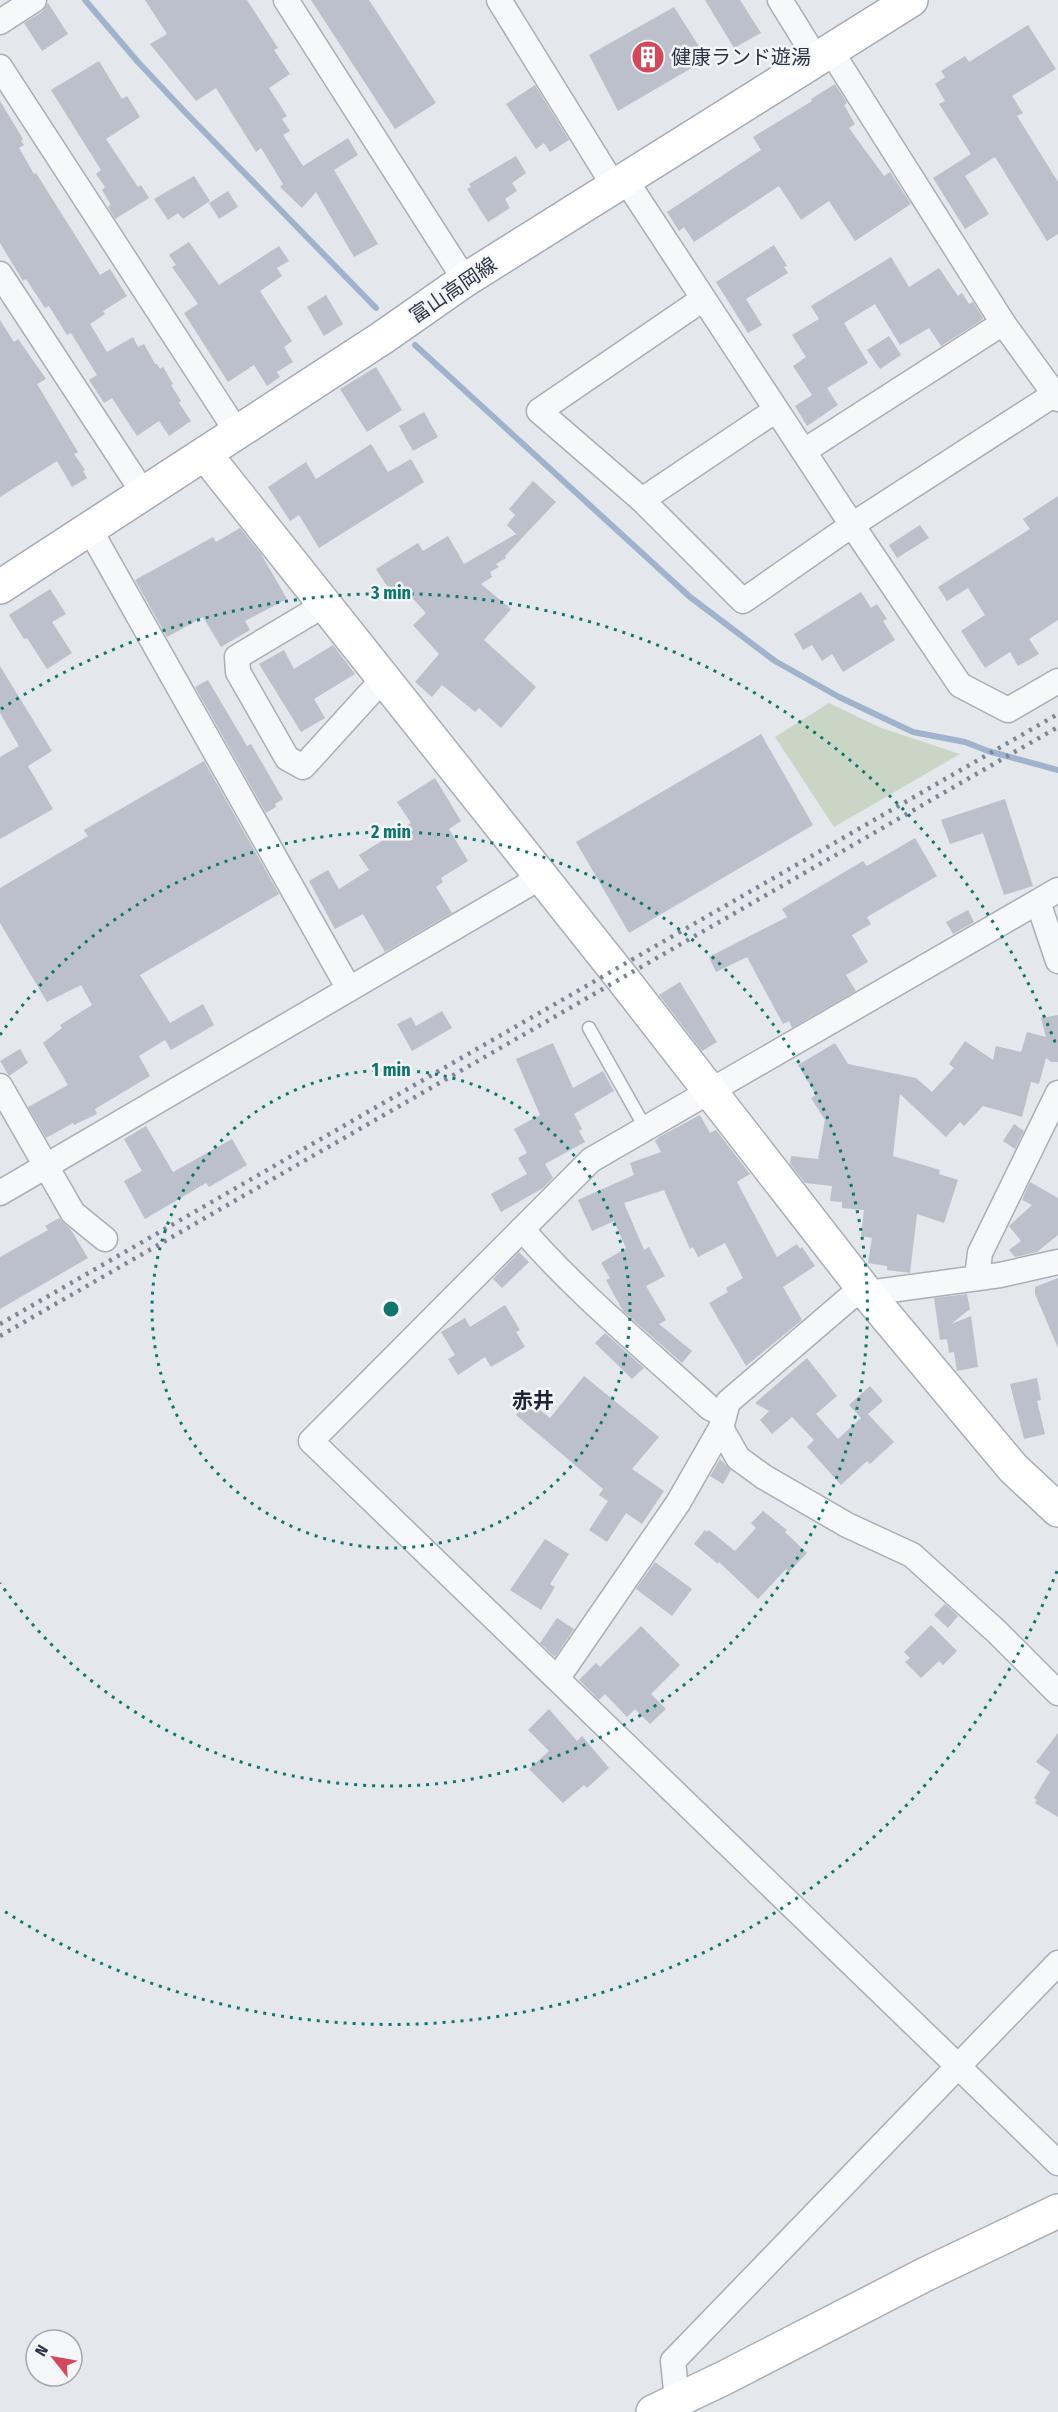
<svg xmlns="http://www.w3.org/2000/svg" width="1058" height="2412" viewBox="0 0 1058 2412" font-family="'Fira Sans Condensed','Noto Sans JP',sans-serif">
<style>
.green{fill:#c9d6c5}
.lines{fill:none;stroke-linecap:round;stroke-linejoin:round}
.stream{stroke:#9fb4cc;stroke-width:6}
.building{fill:#bbc0ca}
.lane-casing{stroke:#a9aeb7;stroke-width:15}
.street-casing{stroke:#a9aeb7;stroke-width:27}
.secondary-casing{stroke:#a9aeb7;stroke-width:36}
.primary-casing{stroke:#a3abb8;stroke-width:36}
.lane{stroke:#f7f8fa;stroke-width:12}
.street{stroke:#f7f8fa;stroke-width:24}
.secondary{stroke:#fff;stroke-width:33}
.primary{stroke:#fff;stroke-width:33}
.rail{stroke:#7d8696;stroke-width:4.5;stroke-dasharray:3 6;stroke-linecap:butt}
.ring{fill:none;stroke:#0f766e;stroke-width:3;stroke-dasharray:3 6}
.labels{text-anchor:middle;dominant-baseline:central;stroke-width:5;stroke-linejoin:round;paint-order:stroke}
.poi-label{font-size:20px;fill:#2b3445;stroke:#f4f6f9;text-anchor:start}
.street-label{font-size:20px;fill:#2b3445;stroke:#f4f6f9}
.neighbourhood-label{font-size:21px;font-weight:bold;fill:#1d2536;stroke:#f4f6f9}
.centre{fill:#0f766e;stroke:#f4f6f9;stroke-width:3}
.ring-label{font-size:18px;text-anchor:middle;font-weight:bold;fill:#0f766e;stroke:#f4f6f9;stroke-width:5;stroke-linejoin:round;paint-order:stroke}
</style>
<rect width="100%" height="100%" fill="#e4e7ec"/>
<polygon class="green" points="829,703 881,728 960,754 834,827 775,737"/>
<g class="lines">
<g class="stream">
<polyline points="85,0 138,62 184,111 376,308"/>
<polyline points="415,345 690,597 775,661 839,697 913,732 965,742 988,751 1058,770"/>
</g>
</g>
<g class="building">
<polygon points="145,0 247,0 278,48 274,50 290,74 269,88 287,116 282,119 290,131 283,135 303,166 348,138 358,155 334,170 378,244 354,257 316,192 302,208 280,187 283,184 261,148 256,152 216,88 196,101 150,44 167,34"/>
<polygon points="311,0 369,0 436,103 395,129"/>
<polygon points="705,0 740,0 761,33 734,48"/>
<polygon points="48,3 68,34 42,51 24,23 42,12"/>
<polygon points="674,7 707,59 618,111 589,55"/>
<polygon points="1028,25 1056,69 1012,96 1023,113 1017,116 1058,182 1058,234 1047,241 995,157 965,176 989,214 965,229 933,178 971,154 939,104 945,101 935,84 945,77 941,71 965,56 969,62"/>
<polygon points="99,61 122,99 127,96 140,117 106,139 138,187 141,185 149,198 115,219 108,207 111,205 102,190 105,187 96,174 101,170 51,90"/>
<polygon points="835,84 847,103 844,105 855,124 849,128 884,176 890,172 911,204 855,241 829,201 801,220 779,186 694,242 684,227 679,231 667,212 761,150 753,137 812,101 811,99"/>
<polygon points="535,85 569,140 550,152 544,143 536,149 506,104"/>
<polygon points="0,101 23,139 21,141 24,145 19,148 34,174 36,173 100,275 110,269 127,296 103,311 105,314 90,324 107,352 133,337 138,347 144,344 155,364 157,364 160,369 163,367 173,384 171,385 181,401 179,403 191,421 169,436 159,421 137,436 112,398 104,403 89,380 97,375 71,333 67,335 49,306 45,308 26,279 23,281 0,243"/>
<polygon points="516,156 526,173 512,183 517,191 505,199 510,208 488,222 467,189 471,187 469,184"/>
<polygon points="194,176 210,201 183,219 178,213 168,220 154,199"/>
<polygon points="228,191 238,207 219,219 209,203"/>
<polygon points="189,242 219,285 279,246 289,261 277,268 282,276 260,291 292,341 284,347 293,362 277,372 280,377 267,386 254,365 228,382 184,313 198,304 172,267 176,265 169,255"/>
<polygon points="774,245 787,266 784,267 788,273 746,299 762,325 748,333 716,282"/>
<polygon points="891,257 909,287 939,268 958,296 962,293 969,304 973,302 983,318 982,320 941,346 929,328 900,345 875,304 844,323 868,363 827,388 838,405 807,426 795,406 812,395 793,366 806,357 792,335 819,319 811,306"/>
<polygon points="326,295 343,324 324,336 307,307"/>
<polygon points="0,320 14,342 18,339 46,379 37,384 78,452 74,454 85,470 83,471 87,478 72,487 57,461 0,497"/>
<polygon points="889,336 901,355 880,369 867,350"/>
<polygon points="376,367 402,410 367,432 340,389"/>
<polygon points="424,412 438,437 413,451 399,426"/>
<polygon points="371,444 388,472 411,459 424,482 319,548 299,515 290,521 268,487 306,462 316,479"/>
<polygon points="533,481 556,502 505,556 506,558 496,564 499,567 490,572 492,577 481,584 511,609 484,640 536,687 501,728 479,708 475,712 442,685 432,697 415,682 439,654 413,625 426,613 405,590 394,597 376,569 418,543 423,551 448,536 464,564 516,534 507,525 515,515 509,509"/>
<polygon points="1058,496 1058,620 1029,639 1039,654 1018,666 1010,652 985,668 961,631 985,615 968,588 947,601 938,587 1030,529 1023,519"/>
<polygon points="920,525 929,538 897,558 889,545"/>
<polygon points="240,528 261,554 287,599 245,621 250,630 221,647 203,617 167,637 135,580 213,537 216,542"/>
<polygon points="50,589 66,614 52,622 72,653 47,669 27,638 24,639 9,615"/>
<polygon points="861,592 871,608 877,604 887,619 883,621 895,640 843,672 832,654 822,661 812,645 803,650 794,634"/>
<polygon points="333,645 355,674 314,699 325,718 301,732 259,664 284,650 294,669"/>
<polygon points="0,666 52,751 28,766 53,809 0,839 0,757 19,746 0,713"/>
<polygon points="208,680 247,746 251,744 283,799 275,804 276,807 266,813 195,687"/>
<polygon points="761,734 813,825 629,933 576,842"/>
<polygon points="204,761 279,894 140,975 170,1023 203,1004 214,1025 171,1050 165,1040 139,1056 150,1076 95,1109 97,1114 74,1125 73,1123 46,1138 28,1107 68,1085 43,1043 62,1028 60,1025 92,1005 81,985 47,1002 0,923 0,888 88,836 84,830"/>
<polygon points="435,778 461,821 449,829 468,861 441,878 443,882 436,887 452,913 385,952 363,914 335,929 309,881 328,870 339,889 369,870 359,855 411,823 397,802"/>
<polygon points="1005,799 1033,886 1004,895 983,833 950,844 941,820"/>
<polygon points="915,838 937,876 867,917 871,924 852,935 868,962 846,975 856,991 792,1028 789,1021 783,1024 747,957 716,972 709,957 787,917 782,909 863,861 867,866"/>
<polygon points="968,910 974,922 953,934 946,922"/>
<polygon points="680,982 717,1042 702,1051 659,995"/>
<polygon points="442,1011 452,1028 412,1051 397,1024 411,1017 416,1026"/>
<polygon points="1058,1015 1058,1062 1051,1062 1046,1058 1039,1084 1031,1082 1022,1117 983,1106 964,1126 960,1122 946,1137 900,1094 893,1156 940,1170 939,1174 958,1180 944,1223 917,1214 910,1273 887,1270 887,1266 868,1263 872,1238 861,1236 864,1210 842,1208 842,1202 830,1201 832,1186 805,1183 790,1164 791,1156 818,1159 825,1120 811,1098 816,1095 798,1065 835,1043 848,1064 916,1078 932,1092 954,1068 949,1064 965,1041 993,1060 996,1046 1021,1052 1027,1032 1046,1037 1041,1018"/>
<polygon points="553,1043 573,1088 603,1071 614,1091 574,1114 582,1129 579,1131 585,1142 545,1164 553,1178 543,1188 501,1212 491,1194 527,1174 518,1158 527,1153 514,1129 540,1115 516,1059"/>
<polygon points="20,1049 28,1063 9,1076 0,1061"/>
<polygon points="700,1115 710,1133 716,1130 750,1174 737,1182 777,1257 797,1244 800,1249 802,1247 815,1266 783,1287 802,1320 746,1366 709,1303 728,1292 726,1288 743,1278 725,1243 698,1257 693,1247 690,1249 664,1190 624,1203 644,1250 649,1247 665,1276 646,1286 666,1320 659,1324 692,1351 682,1363 623,1311 606,1280 610,1278 601,1263 626,1248 614,1221 592,1231 578,1200 634,1175 630,1163 661,1152 655,1141 659,1137"/>
<polygon points="1014,1124 1024,1131 1015,1149 1003,1141"/>
<polygon points="146,1126 173,1172 232,1139 247,1165 209,1187 206,1183 145,1219 124,1181 142,1171 124,1139"/>
<polygon points="1030,1182 1058,1198 1058,1235 1037,1252 1015,1257 1009,1250 1021,1241 1009,1226 1032,1205 1022,1200"/>
<polygon points="59,1218 71,1230 88,1258 0,1309 0,1257 48,1230 45,1226"/>
<polygon points="519,1252 529,1262 502,1288 493,1279"/>
<polygon points="1058,1278 1058,1348 1035,1294 1035,1287"/>
<polygon points="967,1294 970,1309 951,1324 971,1316 978,1367 957,1371 954,1352 949,1353 947,1339 940,1340 934,1298"/>
<polygon points="505,1305 520,1330 516,1332 525,1347 491,1367 485,1357 458,1375 448,1359 455,1355 441,1332 465,1318 470,1327"/>
<polygon points="605,1333 644,1368 632,1379 595,1343"/>
<polygon points="807,1358 837,1396 816,1414 838,1439 861,1418 849,1405 870,1386 883,1401 868,1414 894,1442 870,1464 867,1461 841,1485 807,1447 814,1440 792,1417 772,1434 760,1420 769,1411 755,1403"/>
<polygon points="584,1376 659,1437 632,1469 664,1491 642,1524 626,1513 607,1542 589,1530 608,1501 599,1495 603,1489 516,1415 528,1400 550,1418"/>
<polygon points="1037,1378 1041,1400 1037,1401 1045,1434 1024,1439 1010,1384"/>
<polygon points="720,1459 731,1470 723,1484 710,1476"/>
<polygon points="763,1511 787,1530 785,1532 807,1553 789,1572 786,1569 758,1599 719,1562 718,1564 694,1544 705,1530 707,1532 709,1530 735,1551 756,1528 751,1523"/>
<polygon points="545,1539 569,1554 550,1584 555,1587 541,1610 510,1590"/>
<polygon points="655,1562 692,1589 672,1616 636,1589"/>
<polygon points="945,1604 958,1616 948,1628 934,1615"/>
<polygon points="557,1618 574,1629 555,1657 540,1643"/>
<polygon points="931,1625 957,1651 943,1665 939,1661 921,1678 905,1662 910,1658 904,1652"/>
<polygon points="641,1626 680,1665 651,1694 666,1709 650,1724 635,1709 627,1717 605,1694 599,1700 579,1680 596,1663 600,1667"/>
<polygon points="549,1709 577,1741 582,1736 609,1768 587,1788 584,1785 563,1803 529,1769 549,1751 528,1730"/>
<polygon points="1058,1733 1058,1817 1035,1803 1037,1800 1034,1798 1050,1772 1036,1762"/>
</g>
<g class="lines">
<defs>
<polyline id="lane" points="589,1028 646,1129"/>
<g id="street">
<polyline points="286,0 465,280"/>
<polyline points="499,0 614,186"/>
<polyline points="780,0 817,60"/>
<polyline points="0,22 34,0"/>
<polyline points="831,51 1003,323 1058,399"/>
<polyline points="0,67 237,432"/>
<polyline points="625,179 852,525 960,685 1008,710 1058,681"/>
<polyline points="0,274 144,494"/>
<polyline points="776,410 642,500 743,601 852,525 1058,392"/>
<polyline points="804,451 1003,323"/>
<polyline points="642,500 539,411 703,299"/>
<polyline points="89,528 349,989"/>
<polyline points="324,605 237,657 238,672 287,758 303,767 383,679"/>
<polyline points="1058,890 591,1160 311,1441 1058,2163"/>
<polyline points="1038,902 1058,961"/>
<polyline points="0,1086 73,1213 105,1239"/>
<polyline points="0,1193 541,877"/>
<path d="M522,1229C578,1294 647,1350 710,1408L724,1415"/>
<polyline points="977,1278 980,1253 1058,1093"/>
<polyline points="721,1428 738,1458 764,1477 847,1525 912,1555 997,1632 1058,1693"/>
<polyline points="553,1674 561,1673 678,1503 721,1428 728,1402 853,1295 1000,1275 1058,1262"/>
<polyline points="677,2400 673,2361 1058,1963"/>
</g>
<g id="secondary">
<polyline points="205,454 622,978 866,1292 1013,1468 1058,1510"/>
<polyline points="653,2412 724,2378 924,2275 1058,2211"/>
</g>
<polyline id="primary" points="0,587 382,338 465,280 911,0"/>
</defs>
<use href="#lane" class="lane-casing"/>
<use href="#street" class="street-casing"/>
<use href="#secondary" class="secondary-casing"/>
<use href="#primary" class="primary-casing"/>
<use href="#lane" class="lane"/>
<use href="#street" class="street"/>
<use href="#secondary" class="secondary"/>
<use href="#primary" class="primary"/>
<g class="rail">
<polyline points="0,1324 1058,714"/>
<polyline points="0,1336 1058,727"/>
</g>
</g>
<g class="ring">
<circle cx="391" cy="1309" r="239"/>
<path d="M0 1035A477 477 0 1 1 0 1583"/>
<path d="M1057 1571A716 716 0 0 1 1 1909M1 709A716 716 0 0 1 1057 1047"/>
</g>
<defs>
<symbol id="building-disc" viewBox="-11 -11 22 22"><circle r="9.5" fill="#d1495b" stroke="#f4f6f9"/><path d="M-4-6H4V6H1V3H-1V6H-4ZM-2.5-4.3h1.7v1.8h-1.7ZM.8-4.3h1.7v1.8H.8ZM-2.5-1h1.7V.8h-1.7ZM.8-1h1.7V.8H.8Z" fill="#fff"/></symbol>
</defs>
<g fill-rule="evenodd">
<use href="#building-disc" x="629" y="38" width="38" height="38"/>
</g>
<g class="labels">
<g class="poi-label">
<text x="671" y="57">健康ランド遊湯</text>
</g>
<g class="street-label">
<text transform="translate(453 290) rotate(-34)">富山高岡線</text>
</g>
<g class="neighbourhood-label">
<text x="533" y="1401">赤井</text>
</g>
</g>
<circle cx="391" cy="1309" r="9" class="centre"/>
<g class="ring-label">
<text x="391" y="599">3 min</text>
<text x="391" y="838">2 min</text>
<text x="391" y="1076">1 min</text>
</g>
<g transform="translate(54 2358) rotate(301)"><circle r="28" fill="#f4f6f9" stroke="#a4a8b1" stroke-width="1.5"/>
<path d="M0-4.5L10 22L0 15L-10 22Z" fill="#d1495b"/>
<text y="-9" font-size="16" font-weight="bold" text-anchor="middle" fill="#2b3445">N</text>
</g>
</svg>
